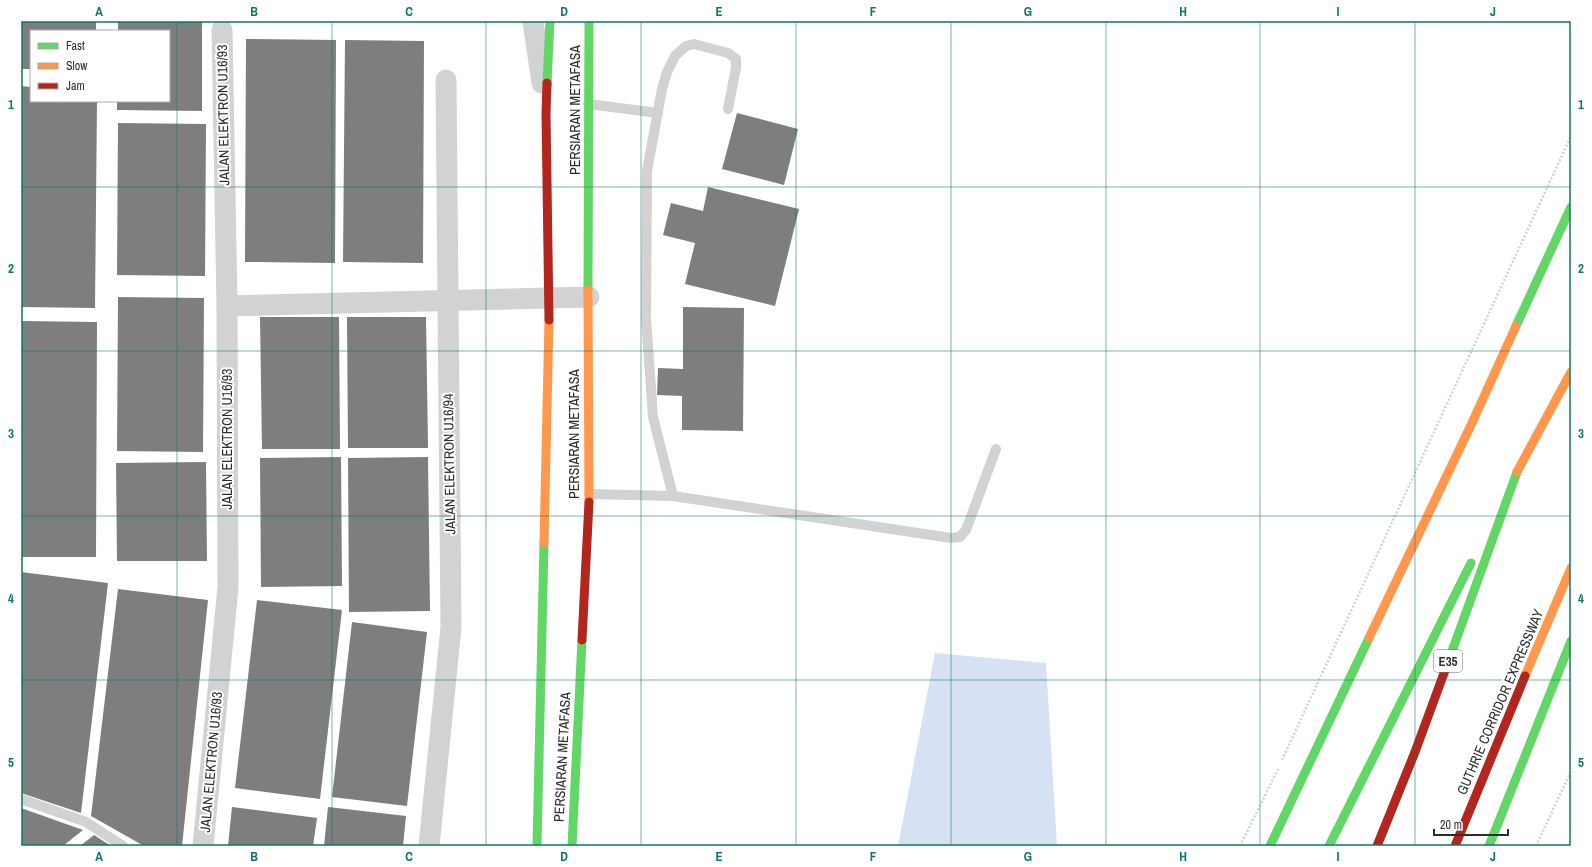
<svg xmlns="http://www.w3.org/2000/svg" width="1592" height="867" viewBox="0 0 1592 867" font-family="'Archivo Narrow',sans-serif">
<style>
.water{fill:#d6e2f3}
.building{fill:#7e7e7e}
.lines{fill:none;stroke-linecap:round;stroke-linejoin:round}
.path{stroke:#d2d2d2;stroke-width:2.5;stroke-dasharray:2 2;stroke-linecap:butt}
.lane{stroke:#d2d2d2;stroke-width:10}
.street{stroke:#d2d2d2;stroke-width:21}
.fast{stroke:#63d668;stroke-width:9}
.slow{stroke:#ff974d;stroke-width:9}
.jam{stroke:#b3261e;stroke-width:9}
.grid{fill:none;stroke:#0f766e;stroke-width:1;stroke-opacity:0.55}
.labels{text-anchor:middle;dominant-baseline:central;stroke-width:4;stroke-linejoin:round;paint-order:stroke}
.shield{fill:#fff;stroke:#6c6c6c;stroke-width:1}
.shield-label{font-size:13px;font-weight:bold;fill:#2d2d2d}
.street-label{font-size:14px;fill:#2d2d2d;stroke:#fff}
.neatline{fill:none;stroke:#0f766e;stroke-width:1.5}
.grid-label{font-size:13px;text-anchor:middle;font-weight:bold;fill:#0f766e}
</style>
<rect width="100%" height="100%" fill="#fff"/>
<polygon class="water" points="935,653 1046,663 1057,846 898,846"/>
<g class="building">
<polygon points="21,21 96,21 96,31 31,31 31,69 21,69"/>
<polygon points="118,21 202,21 202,111 117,110 117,101 169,101 169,31 118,31"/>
<polygon points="246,39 336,40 335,263 245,262"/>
<polygon points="345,40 424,41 423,263 343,262"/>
<polygon points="21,86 31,87 31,101 97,101 95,308 21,307"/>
<polygon points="737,113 798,129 784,185 722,169"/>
<polygon points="118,123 206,124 205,276 117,275"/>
<polygon points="708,187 799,209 775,306 685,284 695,243 663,235 671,203 703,211"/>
<polygon points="118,297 204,298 203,452 117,451"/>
<polygon points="683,307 744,308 743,431 682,430 682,396 657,395 658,368 683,369"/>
<polygon points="260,317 339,317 340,449 262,449"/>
<polygon points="347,317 426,317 428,448 348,448"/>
<polygon points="21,321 97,322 96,557 21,557"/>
<polygon points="341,457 342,586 261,587 260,458"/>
<polygon points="428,457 430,611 349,612 348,458"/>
<polygon points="206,462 207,561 117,561 116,463"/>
<polygon points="21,572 108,583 81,813 21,793"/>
<polygon points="118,589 208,600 182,846 144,846 91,816"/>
<polygon points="257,600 342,610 320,799 235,788"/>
<polygon points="352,622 427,632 407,806 332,797"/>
<polygon points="232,807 317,818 313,846 228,846"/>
<polygon points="328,807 406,816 403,846 324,846"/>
<polygon points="21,808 83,830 63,846 21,846"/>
<polygon points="94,835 111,846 80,846"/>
</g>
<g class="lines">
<g class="path">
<polyline points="1282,760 1571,136"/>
<polyline points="1240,846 1278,769"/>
<polyline points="1536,846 1571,771"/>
</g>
<g class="lane">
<polyline points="588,104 658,113"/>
<polyline points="589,494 673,496 951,538 960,537 966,530 996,449"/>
<polyline points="673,496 653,417 646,318 647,171 662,89 667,72 675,56 686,46 694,44 728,53 736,59 736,68 728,109"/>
<polyline points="21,799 86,822 123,846"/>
</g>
<g class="street">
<polyline points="533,21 542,83"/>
<polyline points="227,306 589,297"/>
<polyline points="203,846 228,587 227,306 222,30"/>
<polyline points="429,846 451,627 446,80"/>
</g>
<g class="fast">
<polyline points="547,83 550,21"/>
<polyline points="588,290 589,21"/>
<polyline points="1516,326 1571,207"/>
<polyline points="1447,665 1517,472"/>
<polyline points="537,846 544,543"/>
<polyline points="572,846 582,640"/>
<polyline points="1270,846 1369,638"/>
<polyline points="1329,846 1471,563"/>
<polyline points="1489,846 1571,641"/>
</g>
<g class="slow">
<polyline points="588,290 589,502"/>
<polyline points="1517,472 1571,372"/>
<polyline points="544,543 549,320"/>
<polyline points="1369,638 1472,423 1516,326"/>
<polyline points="1525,676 1571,568"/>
</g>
<g class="jam">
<polyline points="547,83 546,113 549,320"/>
<polyline points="582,640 589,502"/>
<polyline points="1377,846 1415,752 1447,665"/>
<polyline points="1455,846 1525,676"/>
</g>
</g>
<path class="grid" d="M177,21V846M332,21V846M486,21V846M641,21V846M796,21V846M951,21V846M1106,21V846M1260,21V846M1415,21V846M21,187H1571M21,351H1571M21,516H1571M21,680H1571"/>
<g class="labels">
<rect class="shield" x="1434" y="650" width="28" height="22" rx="3"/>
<g class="shield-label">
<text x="1448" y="661">E35</text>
</g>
<g class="street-label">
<text transform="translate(575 110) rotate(-90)">PERSIARAN METAFASA</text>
<text transform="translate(223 115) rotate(-91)">JALAN ELEKTRON U16/93</text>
<text transform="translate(574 434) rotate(-90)">PERSIARAN METAFASA</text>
<text transform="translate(227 439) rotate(-90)">JALAN ELEKTRON U16/93</text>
<text transform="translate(449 464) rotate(-91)">JALAN ELEKTRON U16/94</text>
<text transform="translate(1500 702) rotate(-67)">GUTHRIE CORRIDOR EXPRESSWAY</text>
<text transform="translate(562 757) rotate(-87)">PERSIARAN METAFASA</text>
<text transform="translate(211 762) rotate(-85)">JALAN ELEKTRON U16/93</text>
</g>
</g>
<rect width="1592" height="867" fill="none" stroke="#ffffff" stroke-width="44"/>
<rect x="30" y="30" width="140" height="72" fill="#ffffff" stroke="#ababab"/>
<rect x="38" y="43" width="20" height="6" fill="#63d668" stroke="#ababab"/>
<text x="66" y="50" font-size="12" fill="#2d2d2d">Fast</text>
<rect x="38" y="63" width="20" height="6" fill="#ff974d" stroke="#ababab"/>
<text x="66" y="70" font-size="12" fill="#2d2d2d">Slow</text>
<rect x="38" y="83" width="20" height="6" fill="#b3261e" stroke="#ababab"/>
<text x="66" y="90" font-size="12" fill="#2d2d2d">Jam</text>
<path d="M1434 829v6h74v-6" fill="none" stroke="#2d2d2d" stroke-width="2"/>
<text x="1440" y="829" font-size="12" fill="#2d2d2d" stroke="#ffffff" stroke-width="3" paint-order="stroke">20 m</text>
<rect x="22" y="22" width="1548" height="823" class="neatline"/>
<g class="grid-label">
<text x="99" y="16">A</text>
<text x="254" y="16">B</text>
<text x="409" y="16">C</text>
<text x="564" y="16">D</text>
<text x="719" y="16">E</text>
<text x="873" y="16">F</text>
<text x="1028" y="16">G</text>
<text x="1183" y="16">H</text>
<text x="1338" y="16">I</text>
<text x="1493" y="16">J</text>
<text x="11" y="109">1</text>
<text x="1581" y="109">1</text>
<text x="11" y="273">2</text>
<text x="1581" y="273">2</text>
<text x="11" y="438">3</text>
<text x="1581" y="438">3</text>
<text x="11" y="603">4</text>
<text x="1581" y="603">4</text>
<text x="11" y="767">5</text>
<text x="1581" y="767">5</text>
<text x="99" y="861">A</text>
<text x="254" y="861">B</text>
<text x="409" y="861">C</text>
<text x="564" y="861">D</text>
<text x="719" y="861">E</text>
<text x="873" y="861">F</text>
<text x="1028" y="861">G</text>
<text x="1183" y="861">H</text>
<text x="1338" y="861">I</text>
<text x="1493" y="861">J</text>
</g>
</svg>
